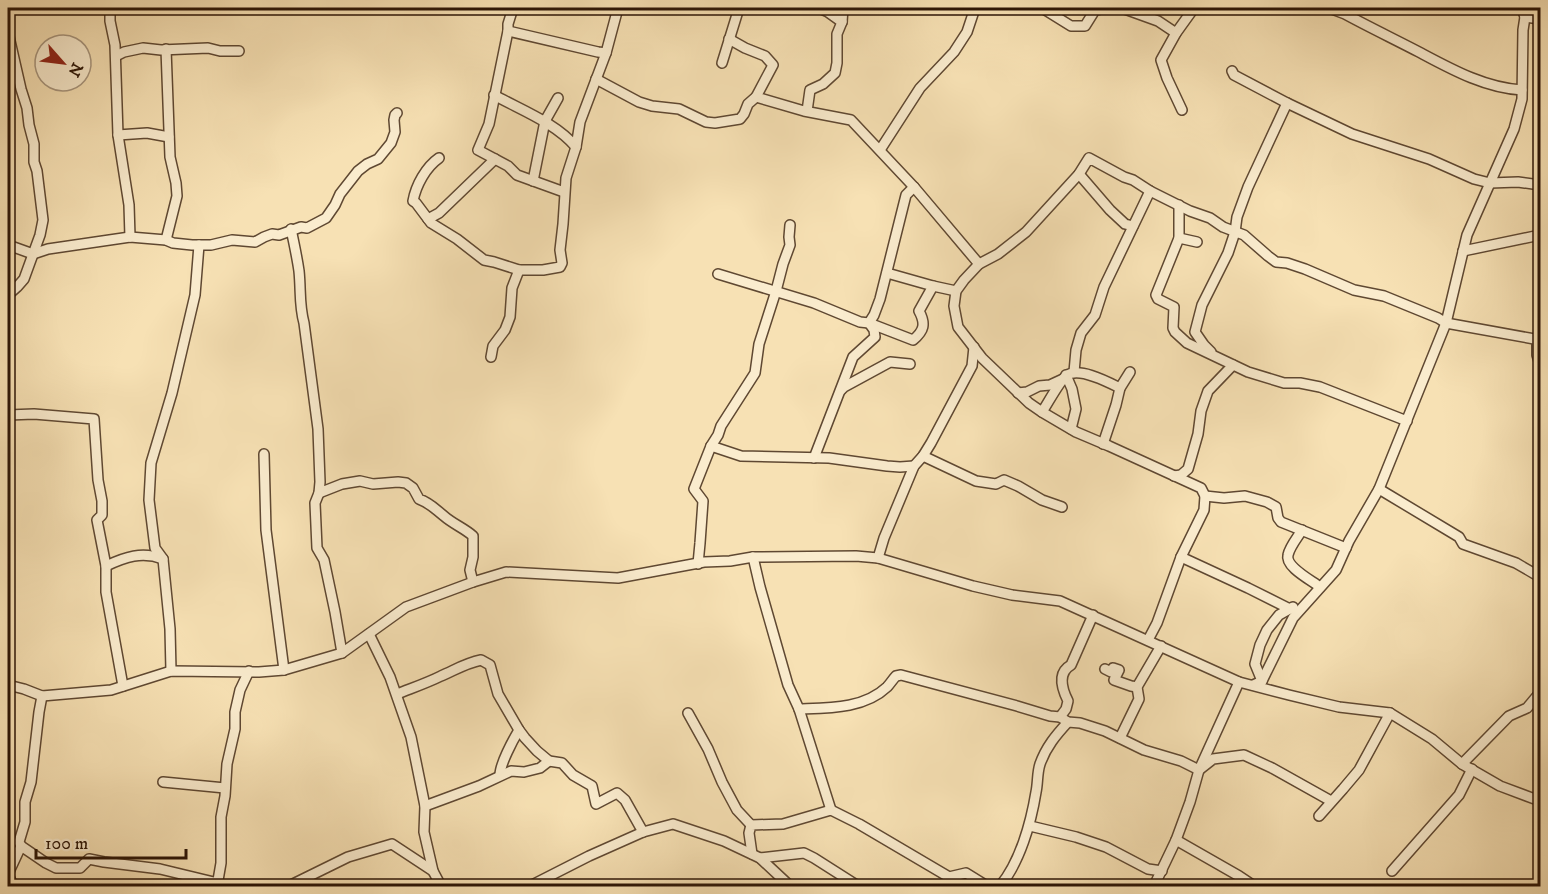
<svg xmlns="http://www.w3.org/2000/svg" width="1548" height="894" viewBox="0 0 1548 894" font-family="'IM FELL DW Pica',serif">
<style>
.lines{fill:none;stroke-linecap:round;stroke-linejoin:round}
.street-casing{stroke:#5f4832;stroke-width:12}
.street{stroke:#faecce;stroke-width:9}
</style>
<rect width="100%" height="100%" fill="#f7e1b4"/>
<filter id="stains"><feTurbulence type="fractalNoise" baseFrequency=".00333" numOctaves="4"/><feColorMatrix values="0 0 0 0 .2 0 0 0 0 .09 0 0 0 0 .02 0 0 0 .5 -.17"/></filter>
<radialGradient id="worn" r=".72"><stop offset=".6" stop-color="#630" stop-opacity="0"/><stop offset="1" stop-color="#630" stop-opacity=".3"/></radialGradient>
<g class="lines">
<defs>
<g id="street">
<polyline points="110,8 110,21 115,45 118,135 129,205 130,237"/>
<polyline points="513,8 508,24 508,31 489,124 478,150 508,166 517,175 564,192"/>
<polyline points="1042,8 1071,26 1085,26 1095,10 1106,8"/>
<polyline points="1122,8 1158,21 1176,33"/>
<path d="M1329,8L1345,14C1369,27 1394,39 1419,52C1451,69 1485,88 1522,90"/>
<polyline points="1525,17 1540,19"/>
<polyline points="842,22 843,8"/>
<polyline points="508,31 598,52 606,53"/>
<polyline points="8,32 21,89 27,108 29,125 34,144 34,162 37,171 43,220 40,235 24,279 17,287 8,295"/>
<polyline points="166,49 170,157 176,183 177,196 166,240"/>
<polyline points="116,56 124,52 143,48 161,50 208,48 220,51 239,51"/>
<polyline points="722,63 739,8"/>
<polyline points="1232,71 1234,75 1287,103 1352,134 1429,159 1474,179 1490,183 1518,182 1540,185"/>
<polyline points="596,79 639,102 652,106 679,109 706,122 715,123 740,119 744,114 748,104 756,97 773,65 765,56 745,48 729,39"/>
<path d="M494,95C521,110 556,123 576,147"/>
<polyline points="756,97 804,111 851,120 914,187 979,264"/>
<polyline points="1182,110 1167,78 1161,60 1176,33 1194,8"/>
<polyline points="807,111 810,90 823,84 835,73 837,63 837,34 842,22 828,12 819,8"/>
<polyline points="118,135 147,133 169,137"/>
<polyline points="880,150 920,88 954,52 967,32 975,8"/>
<path d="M439,158C426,167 416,185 413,201L416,203L431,223L457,239L484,260L494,262L519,270H543L560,267L562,263L560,250L563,224L566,178L576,147L580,122L606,53L618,8"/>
<polyline points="1079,174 1110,210 1125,224 1133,226"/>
<polyline points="533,181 545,121 558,98"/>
<polyline points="1179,205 1179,238 1156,295 1158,299 1174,307 1173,328 1175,332 1187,343 1248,372 1284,383 1300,383 1320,387 1407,421"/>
<polyline points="428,219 439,213 495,159"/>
<path d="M291,229C294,243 297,257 299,271C301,290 299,305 304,323L318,429L320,482L319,493L315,503L317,548L324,560L335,612L342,653"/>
<polyline points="1179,238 1197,242"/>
<polyline points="8,245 33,254 48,249 130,237 166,240 173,243 192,245 211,245 232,240 255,242 264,237 272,234 279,235 301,227 307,228 326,218 335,205 340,194 358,171 367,164 378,159 391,143 395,132 394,120 395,115 397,113"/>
<polyline points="1463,251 1540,235"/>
<polyline points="887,273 933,286 956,291"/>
<path d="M718,274L814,303L860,322L869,323L913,340C924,331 926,324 919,311L933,286"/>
<polyline points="1537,339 1537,355 1540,364"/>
<polyline points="1211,352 1204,345 1195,332 1202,305 1228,253 1235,232 1237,217 1248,187 1287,103"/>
<polyline points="491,357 493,346 505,330 510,317 512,288 519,270"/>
<polyline points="1074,372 1076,350 1081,333 1095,315 1104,287 1150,191"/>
<polyline points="1066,375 1072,389 1076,409 1071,429"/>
<polyline points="841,390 844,387 890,362 910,364"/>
<polyline points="1018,393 1027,392 1039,386 1050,385 1063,379"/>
<path d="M1042,412C1048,403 1059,382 1066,376C1078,366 1108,382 1120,388"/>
<polyline points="8,415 34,414 94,419 98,480 102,501 102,515 97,520 106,566 106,592 123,686"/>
<polyline points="1103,444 1116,405 1120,388 1130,372"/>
<polyline points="711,446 741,456 829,458 887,466 900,467 914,466"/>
<polyline points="264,454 266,530 284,670"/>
<polyline points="923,456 976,481 996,484 1004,480 1018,486 1042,500 1062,507"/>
<polyline points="814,458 853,357 875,337 874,330 869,323 874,315 880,299 906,195 914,187"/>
<polyline points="1174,476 1181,475 1188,469 1198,434 1201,411 1208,391 1233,365"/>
<polyline points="1379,489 1459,537 1463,544 1516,563 1540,577"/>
<path d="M319,493L342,484L360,481L373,484L398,482L406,483L413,488L419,499C430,503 435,509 444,516C453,524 464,528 473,536V557L470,570L473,582"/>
<polyline points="1205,496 1224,498 1245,496 1267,502 1276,507 1278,518 1281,522 1346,548"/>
<path d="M1302,530C1298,537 1290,546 1288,555C1285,567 1311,580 1320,587"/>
<polyline points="753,557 760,587 788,685 799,709 831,810"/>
<polyline points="1181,557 1248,588 1290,609"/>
<polyline points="878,558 884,538 914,466 923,456 931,443 972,366 974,347"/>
<polyline points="698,564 700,543 703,501 694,489 711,446 718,435 721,426 755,373 759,344 776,291 783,264 790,245 789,237 790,225"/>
<path d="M106,566C125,557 142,551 163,559"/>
<polyline points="369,634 390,677 411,737 425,806 424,832 433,871 441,886"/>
<polyline points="1148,640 1157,623 1181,557 1204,510 1205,496 1201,488 1109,446 1076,432 1042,412 1029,403 982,358 958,327 954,306 956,291 964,280 979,264 998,254 1026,232 1079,174 1089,158 1124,177 1133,180 1150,191 1190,211 1210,218 1223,227 1244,235 1268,256 1276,262 1287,263 1305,269 1354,290 1384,296 1438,318 1446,323 1540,340"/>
<polyline points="1105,669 1111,672 1113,668 1119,670 1114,680 1131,686 1137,687"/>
<polyline points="171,671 170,629 163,559 155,548 149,500 151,463 172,393 195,295 199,245"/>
<polyline points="1262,681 1255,664 1260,645 1267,630 1279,615 1293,607"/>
<polyline points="8,685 24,689 42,696 39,712 31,782 25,802 25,822 19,842 21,846 8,874"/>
<polyline points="1253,685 1262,681 1293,618 1336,570 1349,541 1379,489 1446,323 1467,235 1514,129 1522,99 1523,30 1525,17 1522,8"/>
<path d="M397,694C412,688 427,683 441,676C455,670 466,663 481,660L490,665L498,694L519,730L525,738L537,751L549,761L562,763L573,775L592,786L596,804L617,793L625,800L643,832"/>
<polyline points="42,696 111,690 171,671 259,672 284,670 342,653 406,607 473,582 506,572 618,578 704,562 730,561 753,557 856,556 878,558 973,586 1012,595 1060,601 1239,682 1289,695 1339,707 1390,713 1432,739 1462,764 1500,786 1540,801"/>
<path d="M799,709C828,708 864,709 887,687C890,684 893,679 896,676L901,675L1017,706L1050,716L1060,717L1068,722L1080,723L1105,731L1144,750L1181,761L1199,770L1213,759L1244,755L1272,768L1331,801"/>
<polyline points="688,713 708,749 722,782 737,810 751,825"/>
<path d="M1060,717L1066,709L1068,701C1062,689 1057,673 1071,665L1093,615"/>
<polyline points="1120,738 1139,699 1137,687 1161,646"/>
<polyline points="1462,764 1509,716 1527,708 1537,696 1540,693"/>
<path d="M500,775C500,764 513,740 519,730"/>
<polyline points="163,782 225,788"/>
<polyline points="425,806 479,786 511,771 524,772 540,768 549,761"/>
<polyline points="1319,816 1343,789 1359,770 1390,713"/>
<polyline points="1030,826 1076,837 1106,847 1148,869 1162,871"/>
<polyline points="1176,840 1239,876 1254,886"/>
<polyline points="21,846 46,863 56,868 80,868 89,859 104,862 160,869 218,883"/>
<polyline points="752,854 749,833 751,825 783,824 831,810 859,824 949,877 966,873 987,886"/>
<polyline points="760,858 804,853 814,858 858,886"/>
<polyline points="1392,871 1459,795 1472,769"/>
<polyline points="8,874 13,886"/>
<polyline points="217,886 221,863 221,817 225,796 227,764 235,729 235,712 240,690 249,671"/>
<polyline points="289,886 348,857 392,844 433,871"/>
<polyline points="530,886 589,856 643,832 673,824 724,841 760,858 790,886"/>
<path d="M1000,886C1020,862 1031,823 1036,792C1038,783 1037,773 1040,764C1046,747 1056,735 1068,722"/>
<polyline points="1154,886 1176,840 1190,802 1199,770 1239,682"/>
</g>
</defs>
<use href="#street" class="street-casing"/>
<use href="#street" class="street"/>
</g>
<rect width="1548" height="894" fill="none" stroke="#f7e1b4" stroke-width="30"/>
<rect x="9" y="9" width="1530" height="876" fill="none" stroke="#2c1506" stroke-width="3"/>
<rect x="15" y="15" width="1518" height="864" fill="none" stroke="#2c1506" stroke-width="1.5"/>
<g transform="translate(63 63) rotate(118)"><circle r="28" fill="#faecce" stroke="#a8967e" stroke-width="1.5"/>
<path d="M0-4.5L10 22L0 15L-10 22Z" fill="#8f2418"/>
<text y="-9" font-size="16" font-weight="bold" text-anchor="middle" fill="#2c1506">N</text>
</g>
<path d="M36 849v9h150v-9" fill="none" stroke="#2c1506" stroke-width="3"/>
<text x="45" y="849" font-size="18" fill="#2c1506" stroke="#faecce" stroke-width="4.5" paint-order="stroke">100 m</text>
<rect width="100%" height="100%" filter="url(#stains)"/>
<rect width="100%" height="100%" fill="url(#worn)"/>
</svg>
